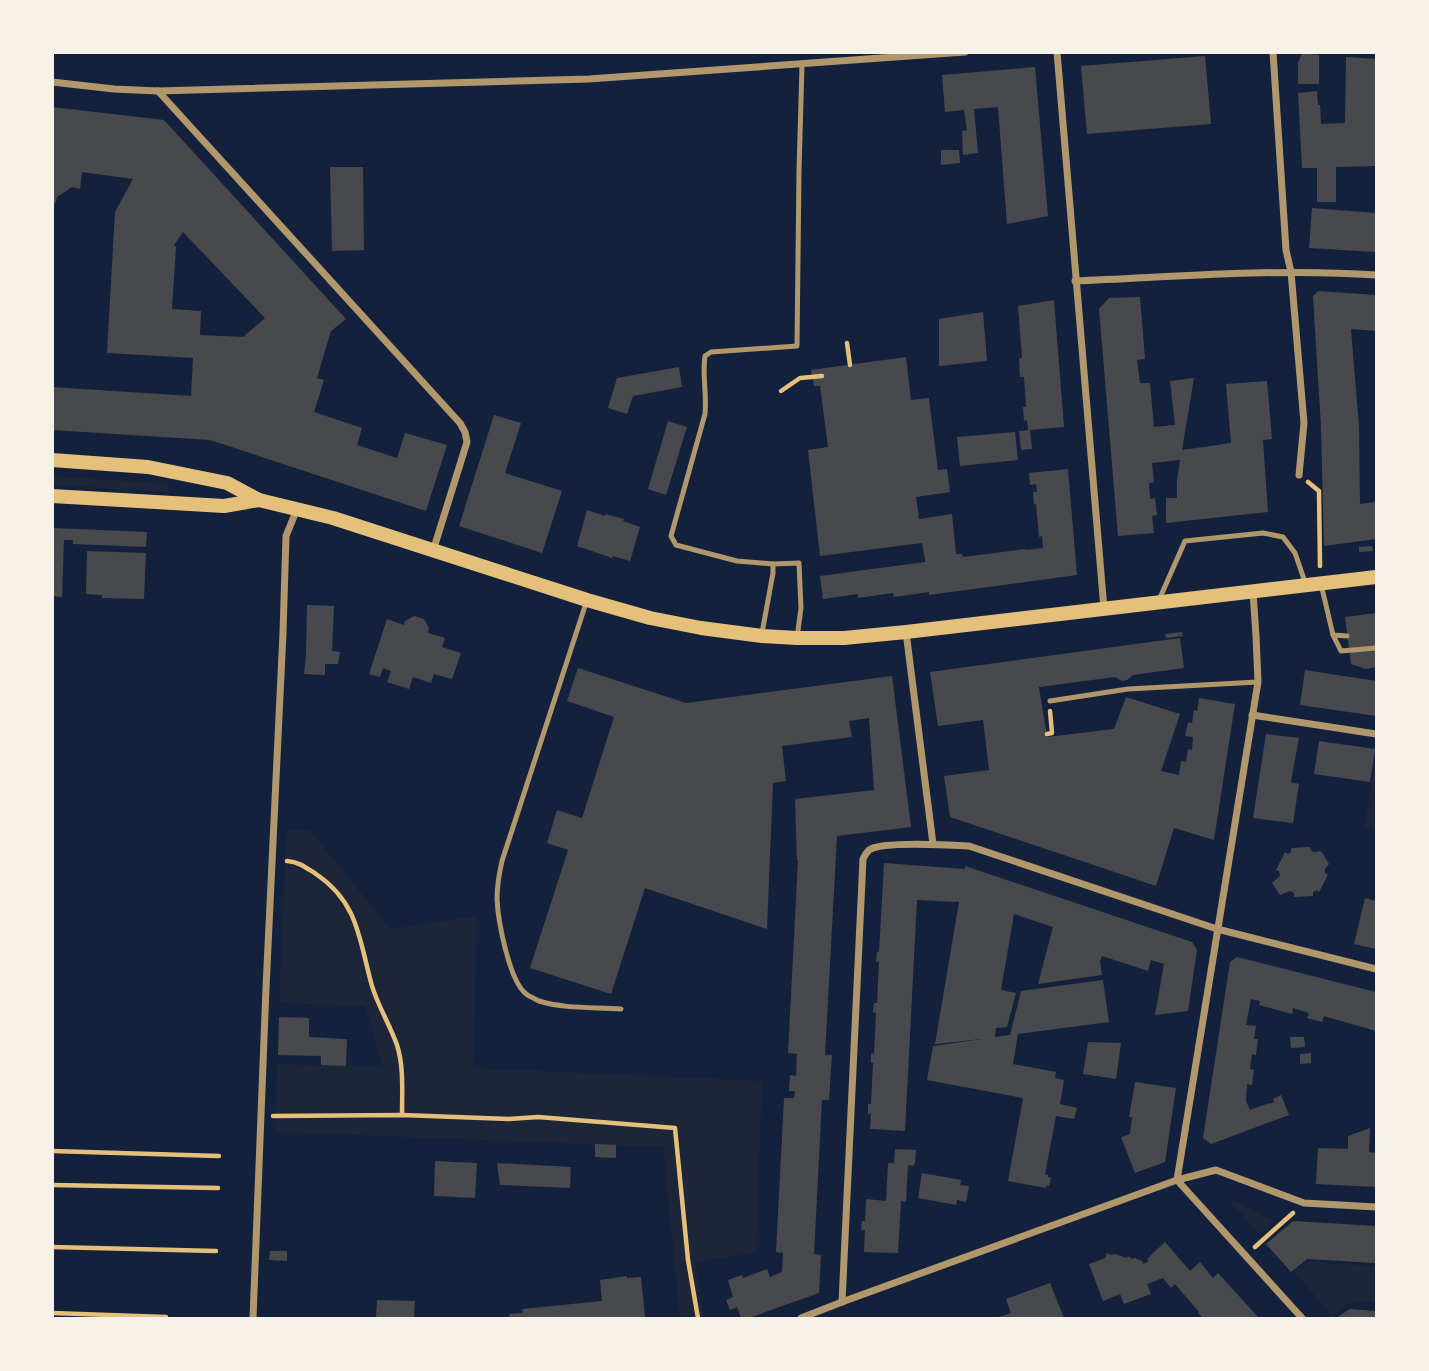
<svg xmlns="http://www.w3.org/2000/svg" width="1429" height="1371" viewBox="0 0 1429 1371" font-family="'IBM Plex Sans',sans-serif">
<style>
.green{fill:#1d2539}
.building{fill:#48494c;fill-rule:evenodd}
.lines{fill:none;stroke-linecap:round;stroke-linejoin:round}
.path{stroke:#e5c07b;stroke-width:4.5}
.service{stroke:#b1986c;stroke-width:5}
.minor{stroke:#b1986c;stroke-width:7}
.secondary{stroke:#e5c07b;stroke-width:14}
</style>
<rect width="100%" height="100%" fill="#14213d"/>
<g class="green">
<polygon points="53,476 168,484 168,492 53,485"/>
<polygon points="1375,751 1376,751 1376,830 1365,828"/>
<polygon points="287,829 311,831 390,929 477,916 473,1068 762,1081 756,1253 695,1262 704,1318 680,1318 663,1147 275,1132 277,1064 383,1067 365,1006 279,1003"/>
<polygon points="1226,1197 1274,1221 1260,1234"/>
<polygon points="1310,1262 1376,1266 1376,1302 1348,1303 1332,1316 1293,1270"/>
</g>
<g class="building">
<polygon points="1302,53 1319,55 1319,84 1298,84 1298,63"/>
<polygon points="1205,56 1211,124 1087,134 1081,66"/>
<polygon points="1346,57 1376,59 1376,166 1336,167 1336,202 1317,202 1317,168 1302,168 1298,93 1317,91 1318,105 1320,105 1321,124 1345,123"/>
<polygon points="1035,67 1048,216 1007,224 998,107 974,109 978,153 963,155 962,131 967,130 964,110 945,112 942,75"/>
<path d="M52,107L164,120L346,319L331,331L317,378L324,380L314,412L362,428L357,445L397,458L405,433L447,445L426,511L210,440L52,430V387L191,396L193,358L107,353L115,212L133,179L82,172L80,189L72,187L57,197L55,204L52,203ZM183,232L265,318L243,337L200,335L201,311L172,309L176,247L174,245Z"/>
<polygon points="941,150 959,150 960,163 941,165"/>
<polygon points="330,167 363,167 364,250 332,251"/>
<polygon points="1312,208 1376,213 1376,252 1309,248"/>
<polygon points="1318,291 1376,295 1376,331 1351,329 1359,427 1360,504 1376,502 1376,539 1324,546 1321,427 1313,296"/>
<polygon points="1140,297 1145,359 1137,360 1140,383 1150,383 1154,427 1175,425 1170,381 1194,378 1182,450 1231,443 1226,384 1267,381 1272,439 1263,440 1268,512 1166,523 1166,498 1177,498 1177,480 1180,460 1152,463 1154,482 1149,483 1150,499 1155,498 1157,515 1152,516 1154,533 1118,536 1099,309 1109,298"/>
<polygon points="1054,300 1064,427 1028,430 1027,420 1024,421 1023,407 1026,407 1024,377 1020,377 1019,358 1022,358 1018,306"/>
<polygon points="983,312 987,361 939,366 939,319"/>
<polygon points="906,357 911,400 929,398 938,470 947,469 950,492 916,497 919,519 952,514 956,554 962,554 963,557 1025,549 1025,550 1043,548 1042,536 1039,537 1036,504 1034,504 1033,492 1037,492 1036,484 1030,485 1029,473 1068,469 1077,575 929,595 929,592 894,597 893,593 858,598 858,594 823,599 820,576 925,562 925,559 922,543 820,556 808,450 828,447 820,386 814,386 811,370"/>
<polygon points="679,367 682,387 633,396 627,414 608,408 617,378"/>
<polygon points="494,415 521,423 505,473 562,491 542,553 459,526"/>
<polygon points="668,421 687,427 666,495 648,489"/>
<polygon points="1030,430 1032,449 1021,450 1019,431"/>
<polygon points="1015,432 1018,460 960,466 957,437"/>
<polygon points="587,510 605,516 605,514 624,519 623,521 640,527 630,561 613,556 612,558 577,546"/>
<polygon points="52,528 147,532 146,547 73,544 73,540 64,540 62,597 52,596"/>
<polygon points="1372,546 1373,551 1359,552 1359,547"/>
<polygon points="87,551 146,553 144,599 102,598 102,595 86,594"/>
<polygon points="307,605 334,606 332,651 340,652 338,664 325,664 325,675 304,674 306,654"/>
<polygon points="1376,613 1376,667 1366,669 1351,664 1345,617"/>
<polygon points="414,616 424,619 429,628 428,633 445,638 442,647 461,653 452,679 434,674 431,683 413,677 409,689 387,682 391,671 383,668 380,677 369,674 387,619 404,625 405,621"/>
<polygon points="1182,632 1183,636 1166,638 1165,634"/>
<polygon points="1180,638 1184,668 1133,675 1127,680 1122,681 1115,677 1039,687 1047,737 1114,729 1126,697 1180,714 1161,771 1179,775 1181,761 1186,762 1188,749 1192,750 1193,737 1185,736 1188,722 1192,723 1194,710 1197,711 1199,698 1235,704 1214,840 1174,828 1156,886 950,817 944,776 989,770 983,720 938,726 930,672"/>
<polygon points="578,668 686,703 892,676 911,827 837,836 825,1055 832,1055 829,1100 822,1100 814,1254 821,1255 819,1293 749,1318 741,1318 737,1307 730,1310 726,1300 733,1297 728,1280 742,1275 743,1278 767,1269 770,1277 782,1272 783,1253 776,1252 784,1098 794,1098 795,1091 789,1091 790,1075 796,1076 797,1054 788,1053 798,860 797,860 795,799 874,790 869,718 849,721 852,737 782,746 786,781 773,783 767,929 645,888 611,994 530,968 568,850 547,843 557,810 582,818 614,717 567,701"/>
<polygon points="1305,670 1376,681 1376,716 1300,705"/>
<polygon points="1266,734 1299,738 1291,782 1299,784 1293,823 1253,818"/>
<polygon points="1319,741 1375,749 1370,782 1314,774"/>
<polygon points="1310,847 1311,851 1314,852 1321,851 1329,864 1325,869 1325,873 1328,875 1319,892 1317,890 1313,892 1313,896 1294,897 1294,893 1290,891 1280,895 1272,883 1280,876 1279,871 1276,870 1285,852 1288,854 1291,852 1291,848"/>
<polygon points="884,863 965,869 965,866 1192,942 1197,950 1188,1011 1155,1015 1164,964 1151,960 1148,971 1102,956 1100,961 1102,975 1038,984 1053,927 1014,914 1001,990 1016,993 1007,1027 996,1028 995,1037 1010,1035 1021,991 1103,980 1109,1022 1018,1034 1013,1064 1056,1072 1055,1078 1064,1080 1060,1104 1077,1108 1074,1119 1056,1116 1045,1174 1048,1175 1048,1177 1051,1178 1049,1186 1046,1186 1046,1188 1008,1181 1023,1098 927,1080 933,1046 982,1039 935,1044 959,902 917,900 905,1131 870,1129 871,1114 868,1114 868,1104 871,1104 873,1063 871,1063 871,1053 874,1054 876,1013 873,1012 874,1003 877,1003 879,962 876,962 877,952 879,952"/>
<polygon points="1365,898 1376,901 1376,949 1354,944"/>
<polygon points="1237,957 1376,992 1376,1031 1324,1016 1322,1022 1307,1018 1309,1013 1293,1008 1292,1014 1259,1005 1260,1001 1251,999 1246,1025 1256,1026 1254,1039 1258,1039 1256,1055 1252,1054 1250,1069 1254,1070 1252,1085 1247,1084 1246,1101 1250,1110 1269,1103 1269,1104 1274,1102 1273,1099 1281,1095 1289,1115 1211,1144 1203,1138 1230,962"/>
<polygon points="279,1017 309,1018 309,1037 347,1039 346,1066 321,1065 321,1056 278,1055"/>
<polygon points="1290,1037 1304,1037 1305,1047 1291,1048"/>
<polygon points="1088,1042 1121,1043 1116,1079 1083,1074"/>
<polygon points="1311,1053 1311,1063 1300,1064 1300,1054"/>
<polygon points="1135,1082 1176,1088 1165,1162 1135,1173 1121,1137 1130,1134 1132,1117 1129,1117"/>
<polygon points="1370,1128 1369,1152 1376,1153 1376,1187 1316,1184 1318,1148 1348,1149 1348,1136"/>
<polygon points="595,1144 616,1145 616,1158 595,1157"/>
<polygon points="895,1149 916,1150 915,1163 913,1166 908,1165 906,1202 901,1201 898,1253 864,1252 865,1230 861,1230 862,1221 865,1221 866,1199 886,1201 888,1163 894,1163"/>
<polygon points="435,1161 477,1163 475,1198 434,1196"/>
<polygon points="497,1163 571,1167 570,1188 500,1185"/>
<polygon points="922,1173 961,1180 960,1185 969,1186 966,1202 957,1200 956,1205 918,1198"/>
<polygon points="1293,1221 1376,1226 1376,1263 1307,1259 1291,1272 1266,1244"/>
<polygon points="1165,1242 1190,1271 1200,1262 1213,1278 1218,1273 1259,1318 1203,1318 1198,1313 1199,1312 1175,1284 1171,1288 1163,1278 1147,1284 1151,1294 1124,1304 1120,1294 1103,1301 1089,1264 1105,1258 1107,1253 1111,1255 1115,1254 1127,1258 1128,1256 1132,1259 1135,1258 1142,1261 1143,1264 1149,1261 1147,1259"/>
<polygon points="270,1251 287,1251 287,1261 269,1260"/>
<polygon points="627,1276 627,1278 641,1277 645,1317 510,1318 509,1314 523,1313 522,1309 602,1301 600,1280"/>
<polygon points="1050,1283 1064,1318 996,1318 1011,1313 1006,1299"/>
<polygon points="377,1300 415,1301 414,1318 376,1318"/>
<polygon points="1350,1309 1376,1311 1376,1318 1336,1318"/>
</g>
<g class="lines">
<g class="path">
<polyline points="847,343 850,365"/>
<polyline points="781,391 800,378 822,376"/>
<polyline points="1308,482 1319,491 1320,566"/>
<polyline points="1047,734 1052,733 1050,711"/>
<path d="M287,861C299,862 305,867 316,874C359,903 359,940 372,986C378,1006 390,1025 397,1045C404,1067 402,1093 402,1115"/>
<polyline points="273,1116 402,1115 509,1119 538,1117 675,1128 688,1260 698,1318"/>
<polyline points="52,1151 219,1156"/>
<polyline points="52,1185 218,1188"/>
<polyline points="52,1247 216,1251"/>
<polyline points="1255,1247 1293,1213"/>
<polyline points="52,1313 166,1317"/>
</g>
<g class="service">
<polyline points="1321,584 1333,635 1347,636"/>
<polyline points="1159,600 1185,541 1263,533 1283,537 1295,553 1305,582"/>
<path d="M586,603L502,861C499,874 497,886 497,899C498,921 509,979 525,993C528,996 535,999 539,1001C564,1009 594,1007 621,1009"/>
<polyline points="762,633 773,573 773,564"/>
<polyline points="1333,635 1341,651 1376,648"/>
<path d="M797,638L801,608L799,563L773,564L737,561L676,545L671,536L705,414C707,394 702,374 705,356L711,352L797,346L799,171L802,65"/>
<polyline points="1050,701 1128,689 1258,682"/>
</g>
<g class="minor">
<polyline points="1057,52 1104,609"/>
<polyline points="1273,52 1286,250 1291,272 1304,423 1299,475"/>
<polyline points="52,82 114,89 158,91 589,79 965,52"/>
<polyline points="158,91 460,423 465,432 467,442 433,551"/>
<path d="M1075,281C1176,277 1276,268 1376,275"/>
<polyline points="906,632 933,844"/>
<polyline points="1252,715 1376,734"/>
<polyline points="1177,1180 1258,682 1256,636 1253,592"/>
<polyline points="1177,1180 1302,1318"/>
<path d="M842,1302L863,859C864,857 867,852 869,850C881,841 951,845 969,846L1217,929L1376,969"/>
<polyline points="253,1318 266,988 283,633 286,536 297,509"/>
<polyline points="801,1318 842,1302 1177,1180 1216,1170 1304,1203 1376,1207"/>
</g>
<g class="secondary">
<polyline points="52,460 148,467 227,483 259,500 333,518 587,600 650,618 701,628 762,636 797,638 844,638 906,632 1376,577"/>
<polyline points="52,496 224,506 259,500"/>
</g>
</g>
<rect width="1429" height="1371" fill="none" stroke="#f6f1e7" stroke-width="108"/>
</svg>
